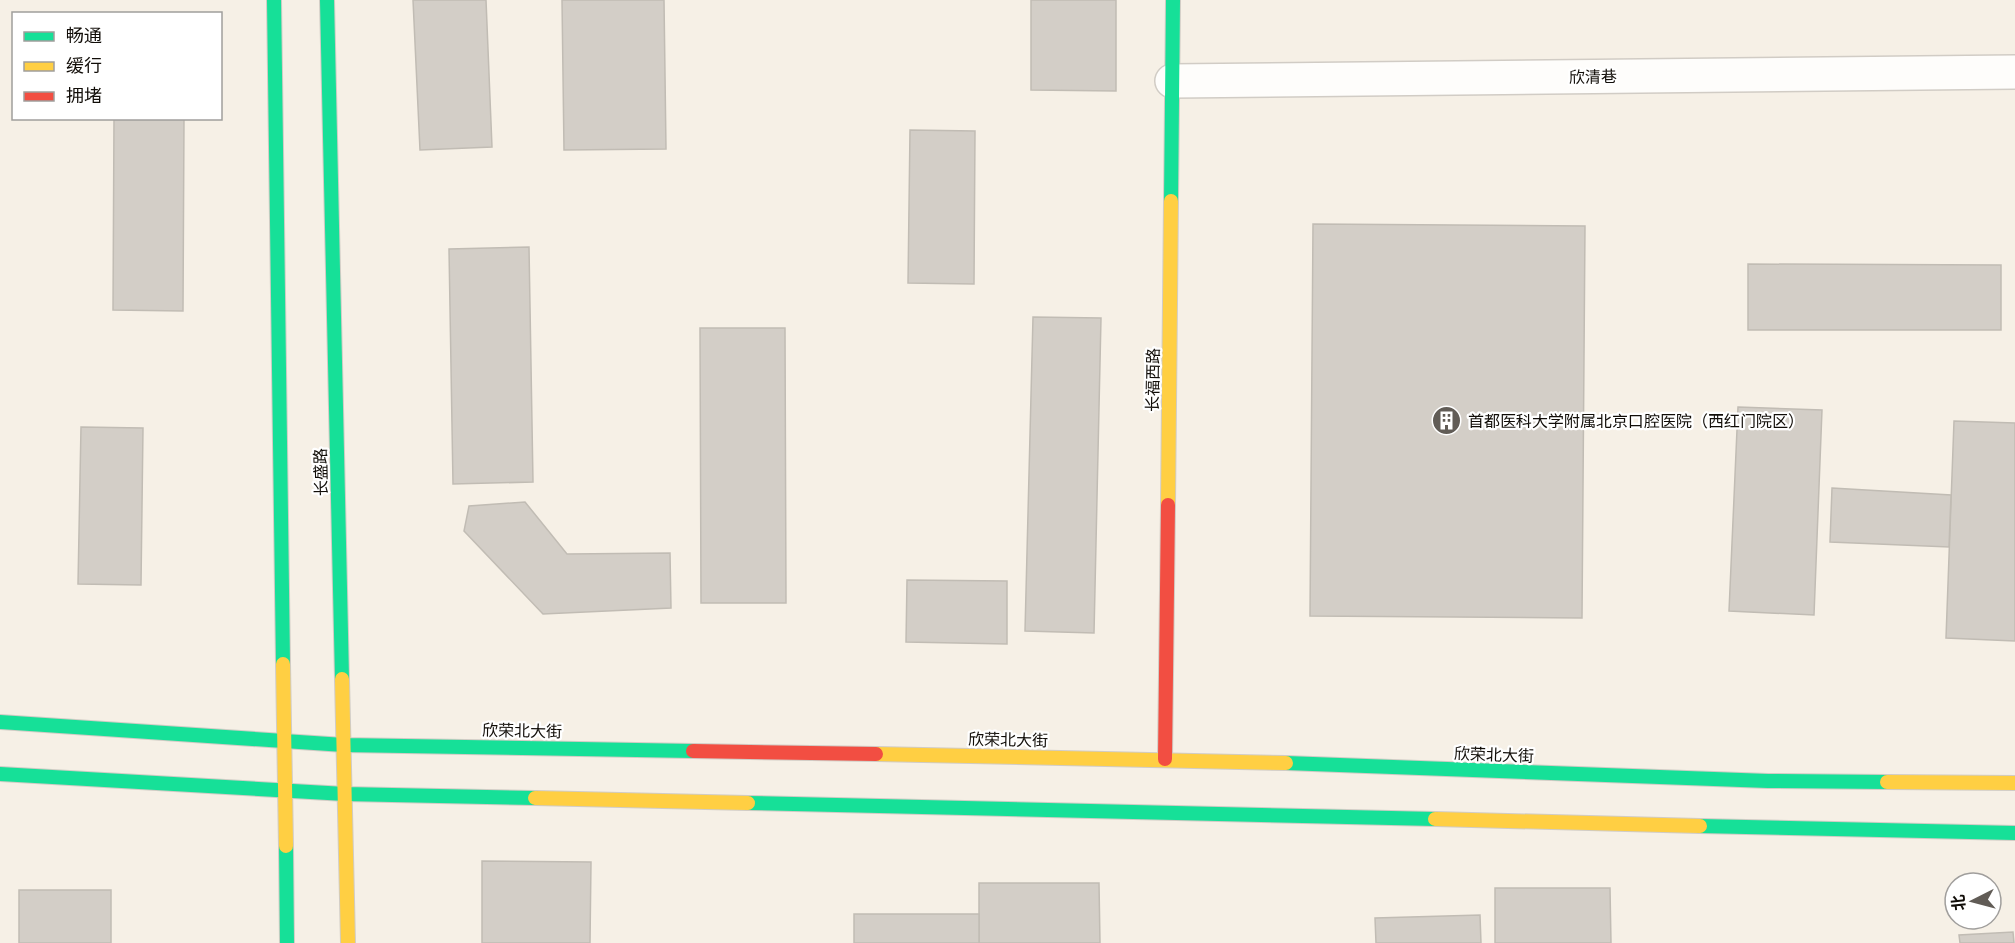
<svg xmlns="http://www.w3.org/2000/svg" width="2015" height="943" viewBox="0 0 2015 943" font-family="'Fira Sans','Noto Sans SC',sans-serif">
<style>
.building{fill:#d3cec7;stroke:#c1bcb4;stroke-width:1.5}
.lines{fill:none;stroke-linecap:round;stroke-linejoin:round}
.street-casing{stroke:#d1ccc5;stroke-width:36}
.fast-casing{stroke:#d1ccc5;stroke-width:16}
.slow-casing{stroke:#d1ccc5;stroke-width:16}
.jam-casing{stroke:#d1ccc5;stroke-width:16}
.street{stroke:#fefdfb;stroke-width:33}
.fast{stroke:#16e098;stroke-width:14}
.slow{stroke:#ffcf43;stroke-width:14}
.jam{stroke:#f24e42;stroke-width:14}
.labels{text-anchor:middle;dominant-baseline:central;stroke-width:4.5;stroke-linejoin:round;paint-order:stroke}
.street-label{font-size:16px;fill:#110d08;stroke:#fff}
.poi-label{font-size:16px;fill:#110d08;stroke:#fff;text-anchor:start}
</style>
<rect width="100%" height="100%" fill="#f6f0e6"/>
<g class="building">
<polygon points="413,0 486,0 492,147 420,150"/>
<polygon points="562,0 664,0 666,149 564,150"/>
<polygon points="1031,0 1116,0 1116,91 1031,90"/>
<polygon points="114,118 184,118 183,311 113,310"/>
<polygon points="910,130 975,131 974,284 908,283"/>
<polygon points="1313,224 1585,226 1582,618 1310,616"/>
<polygon points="529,247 533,482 453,484 449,249"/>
<polygon points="1748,264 2001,265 2001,330 1748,330"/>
<polygon points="1033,317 1101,318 1094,633 1025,631"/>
<polygon points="700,328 785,328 786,603 701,603"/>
<polygon points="1738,407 1822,410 1814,615 1729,611"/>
<polygon points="1954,421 2015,423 2015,641 1946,638"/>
<polygon points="81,427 143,428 141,585 78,584"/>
<polygon points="1832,488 1951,495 1949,547 1830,542"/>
<polygon points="525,502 567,554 670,553 671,608 543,614 464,531 469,506"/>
<polygon points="907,580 1007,581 1007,644 906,642"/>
<polygon points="482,861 591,862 590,943 482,943"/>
<polygon points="979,883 1099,883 1100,943 979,943"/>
<polygon points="1495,888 1610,888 1611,943 1495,943"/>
<rect x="19" y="890" width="92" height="53"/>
<rect x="854" y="914" width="125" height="29"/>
<polygon points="1480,915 1481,943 1376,943 1375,918"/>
<polygon points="2013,932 2014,943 1960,943 1959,935"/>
</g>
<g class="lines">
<defs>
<polyline id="street" points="1172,81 2015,72"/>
<g id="fast">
<polyline points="274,0 283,664"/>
<polyline points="327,0 342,679"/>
<polyline points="1171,201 1173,0"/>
<polyline points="0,722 344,745 693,751"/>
<polyline points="1286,763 1768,781 1887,782"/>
<polyline points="0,774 345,794 535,798"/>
<polyline points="748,803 1435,819"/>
<polyline points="1700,826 2015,833"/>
<polyline points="286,846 287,943"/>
</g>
<g id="slow">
<polyline points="1168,505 1171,201"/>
<polyline points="283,664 286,846"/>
<polyline points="342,679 348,943"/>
<polyline points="876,754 1286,763"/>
<polyline points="1887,782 2015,783"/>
<polyline points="535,798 748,803"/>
<polyline points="1435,819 1700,826"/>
</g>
<g id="jam">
<polyline points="693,751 876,754"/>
<polyline points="1165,759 1168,505"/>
</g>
</defs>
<use href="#street" class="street-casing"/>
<use href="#fast" class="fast-casing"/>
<use href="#slow" class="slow-casing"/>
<use href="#jam" class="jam-casing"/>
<use href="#street" class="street"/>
<use href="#fast" class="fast"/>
<use href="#slow" class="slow"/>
<use href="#jam" class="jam"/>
</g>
<defs>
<symbol id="building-disc" viewBox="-11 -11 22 22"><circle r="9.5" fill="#615c56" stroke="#fff"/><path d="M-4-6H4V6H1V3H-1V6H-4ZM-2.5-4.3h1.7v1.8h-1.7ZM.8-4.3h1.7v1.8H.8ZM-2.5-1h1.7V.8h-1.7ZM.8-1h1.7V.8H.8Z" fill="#fff"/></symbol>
</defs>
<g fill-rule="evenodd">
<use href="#building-disc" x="1430" y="404" width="33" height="33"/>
</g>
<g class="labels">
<g class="street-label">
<text transform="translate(1593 77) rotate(-1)">欣清巷</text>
<text transform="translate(1153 380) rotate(-89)">长福西路</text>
<text transform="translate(321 472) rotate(-91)">长盛路</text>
<text transform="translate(522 731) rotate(1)">欣荣北大街</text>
<text transform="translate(1008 740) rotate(1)">欣荣北大街</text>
<text transform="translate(1494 755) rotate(2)">欣荣北大街</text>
</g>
<g class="poi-label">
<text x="1468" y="421">首都医科大学附属北京口腔医院（西红门院区）</text>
</g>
</g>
<rect x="12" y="12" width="210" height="108" fill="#ffffff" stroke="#a09e9c" stroke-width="1.5"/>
<rect x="24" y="32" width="30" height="9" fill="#16e098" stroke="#a09e9c" stroke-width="1.5"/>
<text x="66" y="42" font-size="18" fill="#110d08">畅通</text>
<rect x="24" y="62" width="30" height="9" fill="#ffcf43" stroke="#a09e9c" stroke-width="1.5"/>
<text x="66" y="72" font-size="18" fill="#110d08">缓行</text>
<rect x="24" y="92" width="30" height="9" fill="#f24e42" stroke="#a09e9c" stroke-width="1.5"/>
<text x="66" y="102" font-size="18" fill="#110d08">拥堵</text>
<g transform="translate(1973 901) rotate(264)"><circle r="28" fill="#ffffff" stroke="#a09e9c" stroke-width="1.5"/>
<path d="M0-4.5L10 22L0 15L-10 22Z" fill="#615c56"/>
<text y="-9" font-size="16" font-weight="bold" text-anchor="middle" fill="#110d08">北</text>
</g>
</svg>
